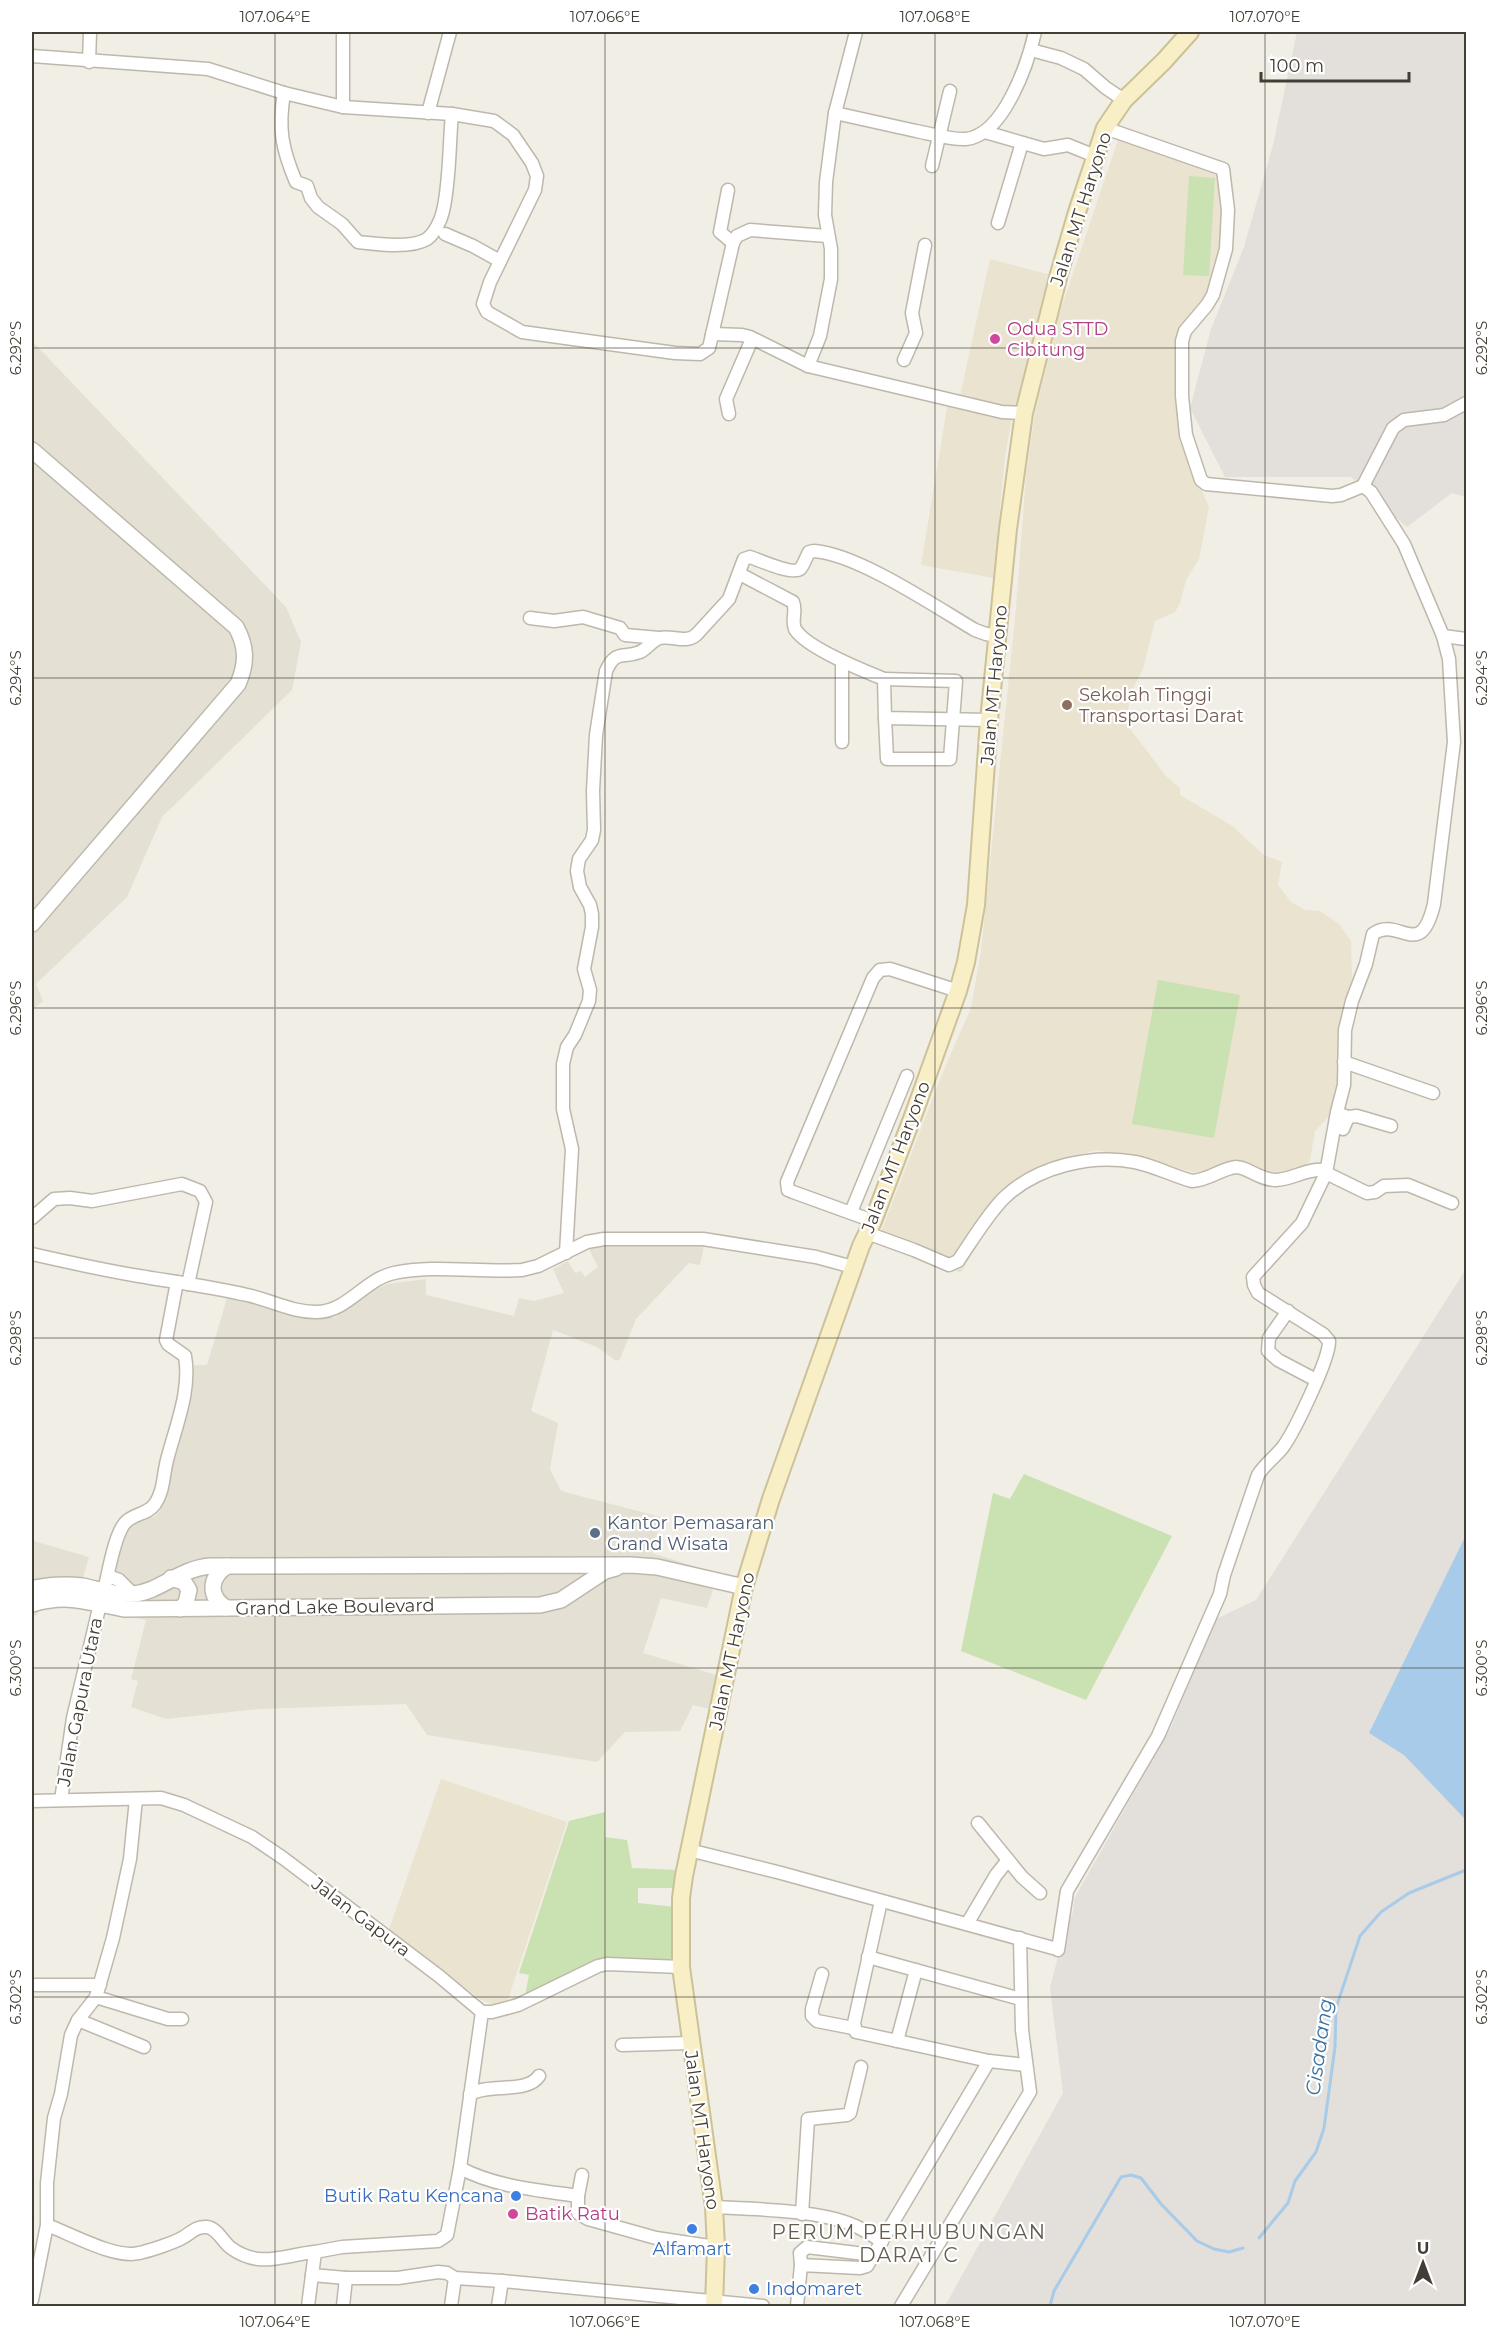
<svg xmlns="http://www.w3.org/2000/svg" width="1498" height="2338" viewBox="0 0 1498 2338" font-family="Montserrat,sans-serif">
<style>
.residential{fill:#e4e0d4}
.industrial{fill:#e3dfda}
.education{fill:#e9e3d0}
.green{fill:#cae1b1}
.water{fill:#a7cbe8}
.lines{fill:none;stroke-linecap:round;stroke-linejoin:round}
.stream{stroke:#a7cbe8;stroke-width:3}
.minor-casing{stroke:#beb8ac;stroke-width:15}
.tertiary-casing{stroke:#beb8ac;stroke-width:18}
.secondary-casing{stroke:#ccc199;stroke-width:20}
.minor{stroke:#fff;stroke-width:12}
.tertiary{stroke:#fff;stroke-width:15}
.secondary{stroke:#f9efc7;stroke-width:16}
.ticks{fill:none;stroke:#433e35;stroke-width:1.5;stroke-opacity:0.45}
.hotel-dot{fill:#d1479c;stroke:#fff;stroke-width:2}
.education-dot{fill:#8d6e63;stroke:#fff;stroke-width:2}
.service-dot{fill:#5c6f8a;stroke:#fff;stroke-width:2}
.shop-dot{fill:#3f7fe0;stroke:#fff;stroke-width:2}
.labels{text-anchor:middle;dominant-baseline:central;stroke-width:4.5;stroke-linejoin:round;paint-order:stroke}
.street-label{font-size:18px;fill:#433e35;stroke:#fff}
.hotel-label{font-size:18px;fill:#b23c85;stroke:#fff;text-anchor:start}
.education-label{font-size:18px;fill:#785e54;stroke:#fff;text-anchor:start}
.service-label{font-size:18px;fill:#4e5e75;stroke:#fff;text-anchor:start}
.shop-label{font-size:18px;fill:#366cbe;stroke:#fff;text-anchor:end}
.water-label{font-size:20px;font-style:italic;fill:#3a73a3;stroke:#fff}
.neighbourhood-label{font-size:20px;letter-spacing:1.5px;fill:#645c4e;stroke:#fff}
.neatline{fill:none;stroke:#433e35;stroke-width:2}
.ticks-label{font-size:15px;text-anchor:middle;fill:#433e35}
</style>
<rect width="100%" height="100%" fill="#f1eee5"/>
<g class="residential">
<polygon points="32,341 286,607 301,642 292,690 162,817 127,897 36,984 43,1001 32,1010"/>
<polygon points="609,1245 704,1246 700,1265 689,1263 636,1319 620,1359 616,1361 597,1347 553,1330 531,1411 558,1423 550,1469 561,1491 661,1517 652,1553 718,1574 707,1608 661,1598 643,1653 720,1676 714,1710 693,1705 680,1731 625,1732 597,1762 427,1735 406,1704 259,1709 166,1719 131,1707 138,1681 131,1679 146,1620 103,1611 61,1593 58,1608 42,1605 37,1615 32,1616 32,1548 34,1541 89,1557 83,1578 110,1584 125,1536 136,1520 154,1517 160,1511 181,1436 194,1365 207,1365 228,1295 283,1314 317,1319 336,1317 362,1296 387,1284 426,1279 426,1295 514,1316 519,1298 534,1301 564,1293 553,1269 568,1261 575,1273 581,1271 585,1277 598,1267 589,1249"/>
</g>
<g class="industrial">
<polygon points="1297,32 1466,32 1466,497 1452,493 1407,527 1351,477 1225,477 1190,408 1211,329 1244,247 1273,145"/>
<polygon points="1466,1269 1466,2306 945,2306 1063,2093 1050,1988 1063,1937 1073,1912 1074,1899 1171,1727 1216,1619 1256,1600"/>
</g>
<g class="education">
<polygon points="1120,134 1225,176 1220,270 1207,297 1181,328 1191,466 1209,507 1199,559 1186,580 1180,603 1175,612 1155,621 1143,669 1133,688 1125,722 1166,776 1180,788 1180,795 1231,825 1264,855 1282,862 1278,885 1291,902 1305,910 1320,911 1339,924 1351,941 1352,977 1339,1106 1315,1131 1310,1160 1302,1170 1267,1176 1257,1167 1245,1161 1200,1174 1145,1159 1097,1150 1057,1160 1008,1202 982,1234 961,1273 879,1237 943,1072 971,1008 981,951 1016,608 1026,475 1035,413 1059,315"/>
<polygon points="990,259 1051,275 1012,417 1005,456 999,518 999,579 921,565 948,402 958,405"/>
<polygon points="441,1779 567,1822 507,2002 494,2005 480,1999 389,1930"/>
</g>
<g class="green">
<polygon points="1189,176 1215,178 1209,276 1183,275"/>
<polygon points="1158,980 1240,995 1214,1138 1132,1124"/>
<polygon points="1024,1474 1172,1536 1086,1700 961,1651 993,1493 1010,1499"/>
<polygon points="605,1812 605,1837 627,1840 632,1868 679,1870 673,1888 638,1888 638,1903 675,1907 674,1962 612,1960 575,1969 525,1996 529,1975 519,1973 569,1821"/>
</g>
<polygon class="water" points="1466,1535 1466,1817 1464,1818 1404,1755 1369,1733"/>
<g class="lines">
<g class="stream">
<polyline points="1259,2238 1288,2203 1295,2181 1316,2152 1324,2128 1335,2047 1336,2008 1360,1936 1381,1912 1409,1893 1466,1870"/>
<polyline points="1050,2306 1054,2291 1121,2177 1131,2175 1141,2178 1161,2204 1197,2241 1214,2249 1229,2252 1243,2248"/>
</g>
<defs>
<g id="minor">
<polyline points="343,32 343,107"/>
<polyline points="1031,50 1061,58 1084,69 1106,88 1124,100"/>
<polyline points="32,56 208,69 284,93 343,107 452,114 494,121 513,135 532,163 537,176 535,190 490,282 483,304 487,312 522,332 675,353 700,354 709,348 733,243 737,236 750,230 827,236"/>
<polyline points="89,62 90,32"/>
<path d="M284,93C278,129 282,149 296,182L307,186L311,198L318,207L342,224L358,242C376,244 411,249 427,239C435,233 441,220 443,211C450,181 449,145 452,114"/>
<polyline points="428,113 450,32"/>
<path d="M835,113C862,119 889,125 916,131C932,134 951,140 966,139C1004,135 1028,63 1035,32"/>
<polyline points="1105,128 1223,169 1228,210 1226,249 1213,295 1207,305 1185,331 1182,341 1182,396 1186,435 1201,480 1206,484 1332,496 1341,495 1363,486 1393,428 1404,420 1444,415 1466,403"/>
<polyline points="985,132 1044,149 1068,145 1095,156"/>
<polyline points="932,166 950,91"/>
<polyline points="728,190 720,232 733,243"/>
<polyline points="998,223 1022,143"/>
<polyline points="445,234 473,246 500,261"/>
<polyline points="712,334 742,335 750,337 808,366 1002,412 1024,413"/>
<polyline points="904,360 916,333 912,313 925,245"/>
<polyline points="808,366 820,336 831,279 831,249 825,215 826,182 835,113 856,32"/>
<polyline points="729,414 726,399 752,339"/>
<path d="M740,574L793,602C797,611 791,621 795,629C805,647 864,671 884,679L885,718L989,720"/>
<polyline points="530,618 554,621 583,617 620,628 625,635 659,638"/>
<polyline points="1443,636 1466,639"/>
<polyline points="842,661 842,742"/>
<polyline points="884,679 956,681 950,759 887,759 885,718"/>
<polyline points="1344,1062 1433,1093"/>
<polyline points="1340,1114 1348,1117 1343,1129"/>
<polyline points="1348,1117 1357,1116 1391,1126"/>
<polyline points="1326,1173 1367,1193 1375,1192 1384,1186 1408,1185 1452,1203"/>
<polyline points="851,1212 907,1076"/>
<polyline points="32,1218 54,1199 70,1198 92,1201 182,1184 200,1191 206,1202 188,1284"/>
<polyline points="873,1221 793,1192 788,1190 787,1182 873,978 880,970 890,969 958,991"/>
<path d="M867,1233L914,1250L949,1265L958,1261C971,1242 989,1212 1005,1197C1038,1166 1091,1154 1135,1162C1155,1166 1173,1176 1192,1181C1210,1180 1222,1168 1236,1167C1248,1167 1259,1180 1276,1180C1294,1179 1307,1168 1325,1170"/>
<path d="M566,1253L572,1149L563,1109V1064L567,1047L575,1035L589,1001L590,990L584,969L592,927V914L590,905L580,887L577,871L579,859L592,840L594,830L593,791L596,735L606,671C616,649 622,659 640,652C647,649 652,640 660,638C672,635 685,644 696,635L729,599L744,559L750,557C759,560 792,575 800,569C804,565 806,557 809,552L814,551C858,554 936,607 975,630L986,634L998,636"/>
<path d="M32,1254C67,1262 103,1270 139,1276C175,1282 212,1287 247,1295C271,1300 293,1313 318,1312C348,1311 365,1279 394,1273C434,1264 480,1273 522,1270L538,1266L587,1242L604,1239H703L816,1257L853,1267"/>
<polyline points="1288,1311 1269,1338 1268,1351 1278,1360 1316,1380"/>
<polyline points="108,1576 119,1580 133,1594"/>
<path d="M104,1591C108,1575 115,1530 127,1521C136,1513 148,1514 155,1504C164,1491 163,1475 167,1460C176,1425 191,1391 185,1356L168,1344L166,1340L177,1282"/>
<polyline points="61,1800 73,1718 100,1604"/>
<polyline points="32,1801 161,1798 184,1805 252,1837 283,1858 439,1976 482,2012 492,2012 518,2005 598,1966 607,1964 681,1967"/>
<polyline points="978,1823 1022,1877 1040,1893"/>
<polyline points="689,1850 781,1873 1053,1948"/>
<polyline points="881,1901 854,2023 856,2032 989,2061 1026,2065"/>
<polyline points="967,1924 996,1875 1008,1860"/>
<path d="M1058,1950L1067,1891L1158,1736L1220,1594L1224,1575L1258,1475C1265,1464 1275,1457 1283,1447C1294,1432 1330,1358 1329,1341L1323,1334L1258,1293L1254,1285L1253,1277L1302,1223L1326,1173L1337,1112L1344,1085L1345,1030L1352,1001L1366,964L1373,934C1399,915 1420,963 1434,904L1454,742L1449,659L1443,636L1404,544L1371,492L1363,486"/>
<polyline points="868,1957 1021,1999"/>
<polyline points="822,1974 812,2009 812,2016 817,2021 853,2028"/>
<polyline points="32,1985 100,1985"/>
<polyline points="96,1997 168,2019 182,2019"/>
<polyline points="78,2020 144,2047"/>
<polyline points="897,2041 916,1970"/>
<polyline points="622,2045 690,2043"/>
<path d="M470,2094C489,2083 527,2094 539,2076"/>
<path d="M460,2168C496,2187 538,2190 578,2196V2213L588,2219L656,2238L716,2247"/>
<polyline points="578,2196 582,2175"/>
<path d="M714,2207C752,2209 819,2210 853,2225C863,2229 873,2236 882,2241"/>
<polyline points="802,2214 808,2119 847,2115 850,2113 861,2067"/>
<path d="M47,2225C71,2234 115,2259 139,2253C149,2251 173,2243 182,2238C191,2233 196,2226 207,2227C217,2228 223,2242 231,2248C260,2269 283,2255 315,2252"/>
<polyline points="801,2265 800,2253 807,2247 873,2255"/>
<polyline points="312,2275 346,2278 398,2278 438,2272 447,2273 455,2278 502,2281 763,2306"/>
<polyline points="32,2300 47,2225 47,2183 54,2118 61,2094 71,2035 78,2020 96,1997 113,1938 130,1859 136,1799"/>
<polyline points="308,2306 315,2252 342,2247 438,2241 447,2235 460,2168 482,2012"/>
<polyline points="343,2306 346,2278"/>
<polyline points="451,2306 455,2278"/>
<polyline points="498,2306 502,2281"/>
<polyline points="797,2306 801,2265 860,2268 867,2266 989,2061"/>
<polyline points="901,2306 1030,2092 1022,2030 1020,1938"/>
</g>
<g id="tertiary">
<path d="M32,450L236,627C247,647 247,663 238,684L32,924"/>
<polyline points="171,1578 184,1582 189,1590 186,1603 180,1609"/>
<path d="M32,1589C46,1585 67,1584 82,1586C99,1589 116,1596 133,1594C160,1592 178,1569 210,1566L631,1565L657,1567L744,1587"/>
<path d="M32,1604C70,1593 88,1603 125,1609L540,1605L561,1600L605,1571L616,1568"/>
<path d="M226,1608C208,1596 209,1578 227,1566"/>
</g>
<polyline id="secondary" points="714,2306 716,2247 714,2207 681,1967 681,1898 684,1876 744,1587 771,1499 861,1246 873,1221 913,1116 958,991 966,962 976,905 989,720 1008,529 1024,413 1059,274 1077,212 1105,128 1124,100 1164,61 1190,32"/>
</defs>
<use href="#minor" class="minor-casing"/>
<use href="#tertiary" class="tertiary-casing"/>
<use href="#secondary" class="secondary-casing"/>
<use href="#minor" class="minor"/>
<use href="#tertiary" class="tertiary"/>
<use href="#secondary" class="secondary"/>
</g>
<path class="ticks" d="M275,32V2306M605,32V2306M935,32V2306M1265,32V2306M32,348H1466M32,678H1466M32,1008H1466M32,1338H1466M32,1668H1466M32,1997H1466"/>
<g class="hotel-dot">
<circle cx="995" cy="339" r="6"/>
<circle cx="513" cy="2214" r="6"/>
</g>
<circle class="education-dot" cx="1067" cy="705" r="6"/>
<circle class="service-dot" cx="595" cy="1533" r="6"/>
<g class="shop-dot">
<circle cx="516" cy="2196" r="6"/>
<circle cx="692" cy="2229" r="6"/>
<circle cx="754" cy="2289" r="6"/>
</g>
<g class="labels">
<g class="street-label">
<text transform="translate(1081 209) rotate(-72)">Jalan MT Haryono</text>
<text transform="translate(994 685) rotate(-85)">Jalan MT Haryono</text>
<text transform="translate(896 1157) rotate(-69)">Jalan MT Haryono</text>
<text transform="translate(335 1607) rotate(-1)">Grand Lake Boulevard</text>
<text transform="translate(732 1651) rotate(-78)">Jalan MT Haryono</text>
<text transform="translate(80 1702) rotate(-79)">Jalan Gapura Utara</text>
<text transform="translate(361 1917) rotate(37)">Jalan Gapura</text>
<text transform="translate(702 2130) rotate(82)">Jalan MT Haryono</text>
</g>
<g class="hotel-label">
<text x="1007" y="329">Odua STTD<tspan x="1007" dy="21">Cibitung</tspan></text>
<text x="525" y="2214">Batik Ratu</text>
</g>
<g class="education-label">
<text x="1079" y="695">Sekolah Tinggi<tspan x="1079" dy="21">Transportasi Darat</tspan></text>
</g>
<g class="service-label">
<text x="607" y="1523">Kantor Pemasaran<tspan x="607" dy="21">Grand Wisata</tspan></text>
</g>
<g class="shop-label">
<text x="504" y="2196">Butik Ratu Kencana</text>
<text x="692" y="2249" text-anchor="middle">Alfamart</text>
<text x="766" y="2289" text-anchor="start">Indomaret</text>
</g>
<g class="water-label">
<text transform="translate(1319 2047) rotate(-82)">Cisadang</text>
</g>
<g class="neighbourhood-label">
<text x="909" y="2232">PERUM PERHUBUNGAN<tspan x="909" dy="23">DARAT C</tspan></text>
</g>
</g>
<rect width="1498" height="2338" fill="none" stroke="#ffffff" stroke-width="66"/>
<g transform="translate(1423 2263)" stroke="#ffffff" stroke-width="4.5" paint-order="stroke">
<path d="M0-4.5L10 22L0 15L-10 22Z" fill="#433e35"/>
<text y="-9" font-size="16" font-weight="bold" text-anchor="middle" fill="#433e35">U</text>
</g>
<path d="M1261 72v9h148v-9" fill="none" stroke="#433e35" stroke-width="3"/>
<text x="1270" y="72" font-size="18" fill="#433e35" stroke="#ffffff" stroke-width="4.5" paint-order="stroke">100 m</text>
<rect x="33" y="33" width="1432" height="2272" class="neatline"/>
<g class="ticks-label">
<text x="275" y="22">107.064°E</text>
<text x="605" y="22">107.066°E</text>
<text x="935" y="22">107.068°E</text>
<text x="1265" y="22">107.070°E</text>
<text transform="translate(16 348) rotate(-90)" y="5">6.292°S</text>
<text transform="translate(1482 348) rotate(-90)" y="5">6.292°S</text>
<text transform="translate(16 678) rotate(-90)" y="5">6.294°S</text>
<text transform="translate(1482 678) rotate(-90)" y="5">6.294°S</text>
<text transform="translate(16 1008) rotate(-90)" y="5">6.296°S</text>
<text transform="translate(1482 1008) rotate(-90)" y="5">6.296°S</text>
<text transform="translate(16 1338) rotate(-90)" y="5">6.298°S</text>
<text transform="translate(1482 1338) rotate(-90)" y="5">6.298°S</text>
<text transform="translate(16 1668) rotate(-90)" y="5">6.300°S</text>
<text transform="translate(1482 1668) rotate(-90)" y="5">6.300°S</text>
<text transform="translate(16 1997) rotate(-90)" y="5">6.302°S</text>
<text transform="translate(1482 1997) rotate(-90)" y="5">6.302°S</text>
<text x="275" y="2327">107.064°E</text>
<text x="605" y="2327">107.066°E</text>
<text x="935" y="2327">107.068°E</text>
<text x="1265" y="2327">107.070°E</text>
</g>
</svg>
